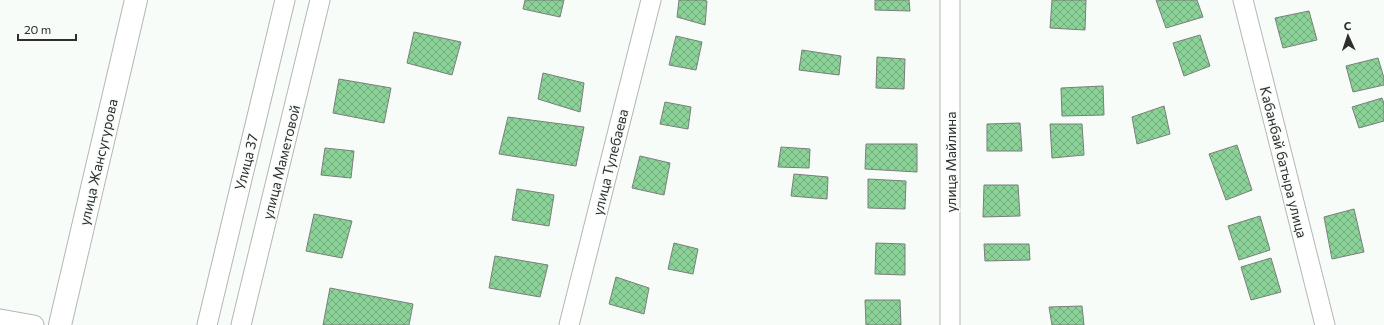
<svg xmlns="http://www.w3.org/2000/svg" width="1384" height="325" viewBox="0 0 1384 325" font-family="Commissioner,sans-serif">
<style>
.building{fill:url(#building-cross-hatch);stroke:#7b7e7b}
.lines{fill:none;stroke-linecap:round;stroke-linejoin:round}
.minor-casing{stroke:#b3b7b4;stroke-width:21}
.major-casing{stroke:#b3b7b4;stroke-width:24}
.minor{stroke:#fff;stroke-width:19}
.major{stroke:#fff;stroke-width:22}
.labels{text-anchor:middle;dominant-baseline:central;stroke-width:3;stroke-linejoin:round;paint-order:stroke}
.street-label{font-size:14px;fill:#2d2e2d;stroke:#f8fcf9}
</style>
<defs>
<pattern id="building-cross-hatch" width="8" height="8" patternUnits="userSpaceOnUse"><rect width="8" height="8" fill="#8ad297"/><path d="M0 0l8 8M0 8l8-8" fill="none" stroke="#71ab7c"/></pattern>
</defs>
<rect width="100%" height="100%" fill="#f8fcf9"/>
<g class="building">
<polygon points="525,0 564,0 560,17 523,9"/>
<polygon points="679,0 702,0 707,1 705,25 677,17"/>
<polygon points="875,0 909,0 910,11 875,10"/>
<polygon points="1052,0 1086,0 1085,30 1050,28"/>
<polygon points="1156,0 1197,0 1203,17 1166,28"/>
<polygon points="1309,11 1317,40 1283,48 1275,18"/>
<polygon points="414,32 461,42 452,75 407,63"/>
<polygon points="1200,35 1210,66 1184,76 1173,43"/>
<polygon points="676,36 702,42 696,70 669,65"/>
<polygon points="802,50 841,56 839,75 799,70"/>
<polygon points="877,57 905,59 904,89 876,88"/>
<polygon points="1378,58 1384,78 1384,85 1353,92 1346,66"/>
<polygon points="543,73 584,83 580,112 538,99"/>
<polygon points="339,79 391,88 384,123 333,113"/>
<polygon points="1103,86 1104,115 1062,116 1061,88"/>
<polygon points="1382,98 1384,103 1384,121 1359,128 1352,107"/>
<polygon points="665,102 691,107 688,129 660,124"/>
<polygon points="1164,106 1170,134 1137,144 1132,117"/>
<polygon points="508,117 584,127 576,166 499,154"/>
<polygon points="1020,123 1022,151 987,151 987,124"/>
<polygon points="1050,124 1082,124 1084,155 1052,158"/>
<polygon points="866,144 917,144 917,172 865,169"/>
<polygon points="1237,145 1252,190 1226,200 1209,154"/>
<polygon points="781,147 810,149 809,168 778,167"/>
<polygon points="325,148 354,151 351,178 321,175"/>
<polygon points="640,156 670,163 664,195 632,188"/>
<polygon points="794,174 828,177 827,199 791,196"/>
<polygon points="868,179 906,181 905,209 868,208"/>
<polygon points="984,185 1018,185 1020,216 983,217"/>
<polygon points="517,189 554,195 549,226 512,220"/>
<polygon points="1354,209 1364,252 1332,259 1324,217"/>
<polygon points="314,214 352,221 342,258 306,251"/>
<polygon points="1260,216 1270,250 1239,260 1228,226"/>
<polygon points="674,243 698,249 693,274 668,269"/>
<polygon points="876,243 905,244 905,275 875,274"/>
<polygon points="984,244 1029,244 1030,260 985,261"/>
<polygon points="495,256 548,265 540,297 489,288"/>
<polygon points="1271,258 1281,292 1251,300 1241,267"/>
<polygon points="616,277 649,288 644,314 609,304"/>
<polygon points="330,288 413,304 409,325 323,325"/>
<polygon points="865,300 900,300 901,325 866,325"/>
<polygon points="1082,306 1084,325 1052,325 1049,307"/>
</g>
<g class="lines">
<defs>
<g id="minor">
<polyline points="950,0 950,325"/>
<polyline points="1243,0 1325,325"/>
<polyline points="0,319 34,325"/>
<polyline points="207,325 285,0"/>
<polyline points="241,325 320,0"/>
<polyline points="569,325 651,0"/>
</g>
<polyline id="major" points="60,325 136,0"/>
</defs>
<use href="#minor" class="minor-casing"/>
<use href="#major" class="major-casing"/>
<use href="#minor" class="minor"/>
<use href="#major" class="major"/>
</g>
<g class="labels">
<g class="street-label">
<text transform="translate(98 162) rotate(-77)">улица Жансугурова</text>
<text transform="translate(246 162) rotate(-76)">Улица 37</text>
<text transform="translate(281 162) rotate(-76)">улица Маметовой</text>
<text transform="translate(610 162) rotate(-76)">улица Тулебаева</text>
<text transform="translate(950 162) rotate(-90)">улица Майлина</text>
<text transform="translate(1284 162) rotate(76)">Кабанбай батыра улица</text>
</g>
</g>
<g transform="translate(1348 36) rotate(357)" stroke="#f8fcf9" stroke-width="3" paint-order="stroke">
<path d="M0-3L7 15L0 10L-7 15Z" fill="#2d2e2d"/>
<text y="-6" font-size="11" font-weight="bold" text-anchor="middle" fill="#2d2e2d">С</text>
</g>
<path d="M18 34v6h58v-6" fill="none" stroke="#2d2e2d" stroke-width="2"/>
<text x="24" y="34" font-size="12" fill="#2d2e2d" stroke="#f8fcf9" stroke-width="3" paint-order="stroke">20 m</text>
</svg>
